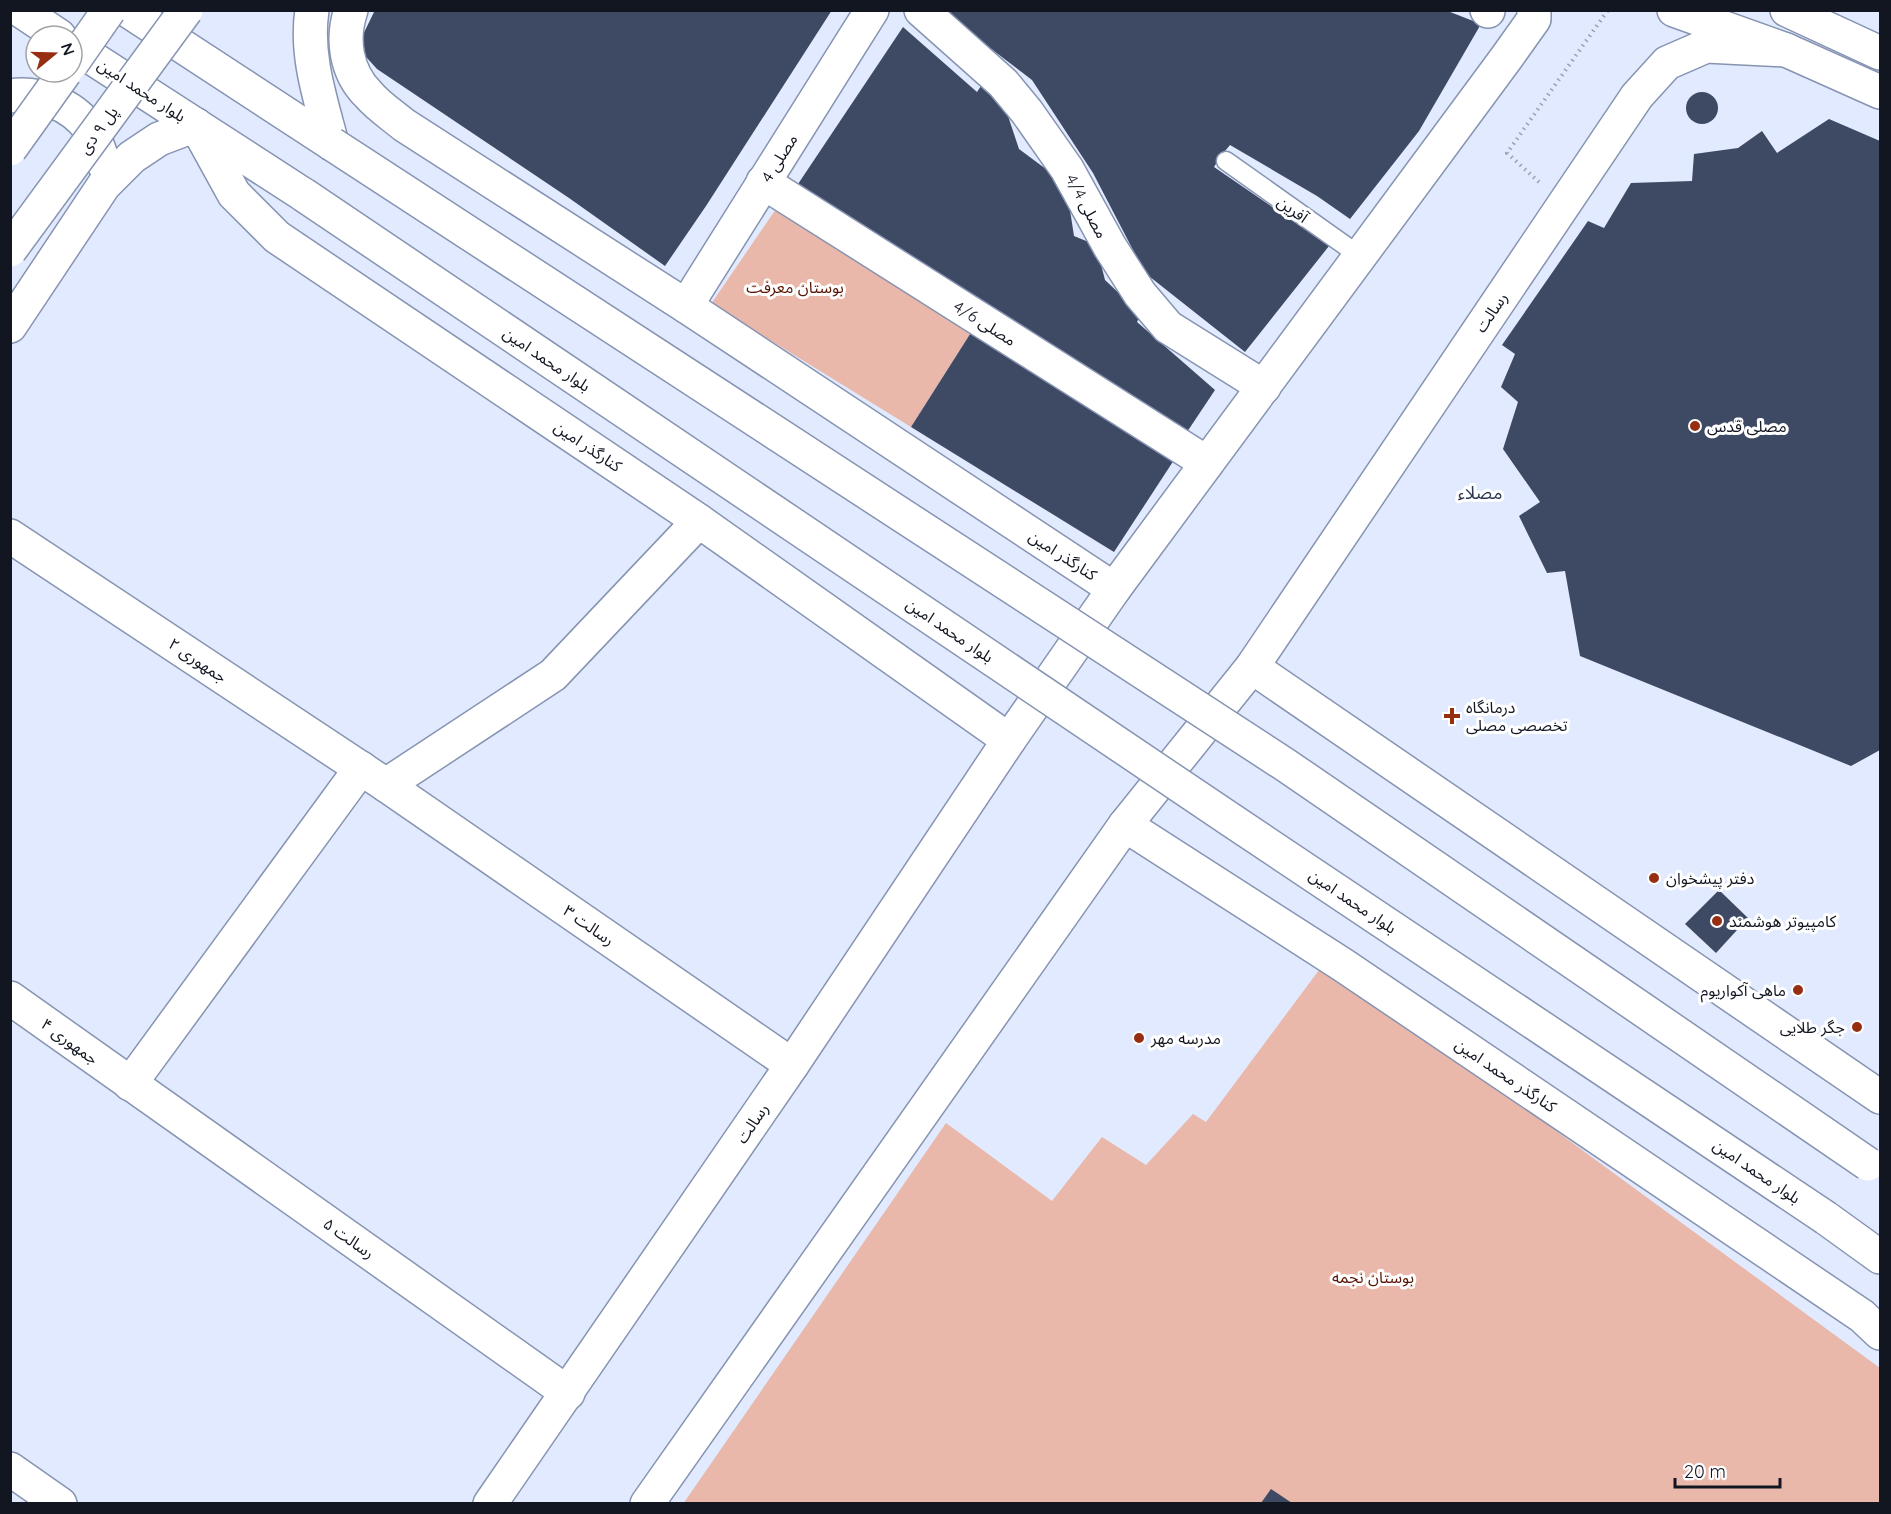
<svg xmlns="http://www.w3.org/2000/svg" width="1891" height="1514" viewBox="0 0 1891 1514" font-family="Quicksand,'Noto Sans Arabic',sans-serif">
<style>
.green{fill:#e9b8aa}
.building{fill:#3e4964}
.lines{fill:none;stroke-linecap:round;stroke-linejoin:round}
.service-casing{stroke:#8694b2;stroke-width:21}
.minor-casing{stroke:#8694b2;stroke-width:36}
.tertiary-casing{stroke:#8694b2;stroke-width:36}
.secondary-casing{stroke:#8694b2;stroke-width:36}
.primary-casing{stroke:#8694b2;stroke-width:36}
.path{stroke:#9aa1b2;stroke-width:4;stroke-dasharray:1.5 4.5;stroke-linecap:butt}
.service{stroke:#fff;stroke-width:18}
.minor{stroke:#fff;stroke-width:33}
.tertiary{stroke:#fff;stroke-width:33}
.secondary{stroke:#fff;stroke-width:33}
.primary{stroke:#fff;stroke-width:33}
.secondary-bridge-casing{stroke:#8694b2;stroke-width:36;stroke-linecap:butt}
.primary-bridge-casing{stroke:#8694b2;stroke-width:36;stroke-linecap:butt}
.secondary-bridge{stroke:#fff;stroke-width:33}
.primary-bridge{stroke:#fff;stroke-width:33}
.poi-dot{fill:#962f12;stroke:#fff;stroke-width:2}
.labels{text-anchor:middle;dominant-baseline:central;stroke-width:6;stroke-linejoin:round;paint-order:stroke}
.street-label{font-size:16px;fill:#111621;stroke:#fff}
.park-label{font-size:16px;fill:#581504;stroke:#fff}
.poi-label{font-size:16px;fill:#111621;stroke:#fff;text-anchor:start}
.neighbourhood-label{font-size:18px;fill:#2c3751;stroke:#fff}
</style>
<rect width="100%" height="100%" fill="#e1eafe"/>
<g class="green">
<polygon points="778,206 972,331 911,427 711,304"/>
<polygon points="1325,962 1880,1368 1880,1503 1292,1504 1271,1490 1261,1504 683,1504 946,1123 1052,1201 1102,1137 1146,1165 1193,1114 1206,1122"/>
</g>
<g class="building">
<polygon points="375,10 832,10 706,206 665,266 569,198 377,69 357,47"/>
<polygon points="940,10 1445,10 1481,24 1419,131 1350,219 1317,196 1230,145 1220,157 1214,167 1329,246 1245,352 1145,273 1093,173 1032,80"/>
<polygon points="903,27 977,92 981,86 1005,107 1019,149 1066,184 1074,236 1096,245 1105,280 1141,314 1137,322 1215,390 1183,438 796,187"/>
<circle cx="1702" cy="108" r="16"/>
<polygon points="1829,119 1880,141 1880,750 1851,766 1580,656 1565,571 1547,573 1519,516 1540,502 1503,449 1518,402 1501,387 1515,354 1502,345 1588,221 1604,228 1631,183 1692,181 1694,154 1738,148 1762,131 1777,153"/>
<polygon points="972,331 1174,460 1114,552 911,427"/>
<polygon points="1719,890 1748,918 1716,953 1685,924"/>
<polygon points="1271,1489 1292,1503 1261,1503"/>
</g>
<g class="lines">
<defs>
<polyline id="service" points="1226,161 1360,256"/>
<g id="minor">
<polyline points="921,10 1003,83 1027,112 1067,169 1110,247 1140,294 1168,327 1264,387"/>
<polyline points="1487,10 1488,11"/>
<polyline points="763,182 1207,463"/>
<polyline points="686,306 872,10"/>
<polyline points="10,536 386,785 792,1065"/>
<polyline points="386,785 553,675 699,521"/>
<polyline points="10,998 568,1393"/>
<polyline points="130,1084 361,768"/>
<polyline points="10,1469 60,1504"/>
</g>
<g id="tertiary">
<path d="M351,10C341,39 346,72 368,94C378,106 392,115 404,125L686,306L1114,589"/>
<polyline points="1674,10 1786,50 1880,92"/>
<polyline points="196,125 234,194 277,237 699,521 1009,740"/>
<polyline points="1252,667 1880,1097"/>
<polyline points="1125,825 1343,965 1862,1316 1880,1333"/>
<polyline points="490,1504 792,1065 1009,740 1114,589 1507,57 1534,19 1534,10"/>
<polyline points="647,1504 1125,825 1252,667 1637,96 1667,63 1706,46 1786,50"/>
</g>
<g id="secondary">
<polyline points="20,10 59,36"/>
<polyline points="127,10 332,144"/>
<path d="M312,10C305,56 321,100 332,144"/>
<polyline points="1787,10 1880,53"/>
<polyline points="72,45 304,195"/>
<polyline points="1826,1218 1880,1257"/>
</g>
<g id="primary">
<path d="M10,96C39,91 72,105 89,128C96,139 100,151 103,163"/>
<polyline points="10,326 104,185 132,157 159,139 196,125"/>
</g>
</defs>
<use href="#service" class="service-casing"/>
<use href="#minor" class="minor-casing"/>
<use href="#tertiary" class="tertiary-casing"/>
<use href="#secondary" class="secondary-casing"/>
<use href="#primary" class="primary-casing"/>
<polyline class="path" points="1539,182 1507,153 1608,10"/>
<use href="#service" class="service"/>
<use href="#minor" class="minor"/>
<use href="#tertiary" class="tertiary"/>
<use href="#secondary" class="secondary"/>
<use href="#primary" class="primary"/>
<defs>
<g id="secondary-bridge">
<polyline points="332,144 1284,764 1868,1164"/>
<polyline points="304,195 1234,822 1826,1218"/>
</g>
<g id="primary-bridge">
<polyline points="72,63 109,10"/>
<polyline points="10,149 65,72"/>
<polyline points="10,250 186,10"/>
</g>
</defs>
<use href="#secondary-bridge" class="secondary-bridge-casing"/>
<use href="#primary-bridge" class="primary-bridge-casing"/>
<use href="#secondary-bridge" class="secondary-bridge"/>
<use href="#primary-bridge" class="primary-bridge"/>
</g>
<g class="poi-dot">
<circle cx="1695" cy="426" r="6"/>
<path d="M1449 707h6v6h6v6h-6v6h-6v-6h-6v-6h6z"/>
<circle cx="1654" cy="878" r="6"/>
<circle cx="1717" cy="921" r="6"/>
<circle cx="1798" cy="990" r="6"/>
<circle cx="1857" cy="1027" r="6"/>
<circle cx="1139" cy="1038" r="6"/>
</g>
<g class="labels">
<g class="street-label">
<text transform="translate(142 90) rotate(33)">بلوار محمد امین</text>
<text transform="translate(98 130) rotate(-54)">پل ۹ دی</text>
<text transform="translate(779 158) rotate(-58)">مصلی 4</text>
<text transform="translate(1087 206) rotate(62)">مصلی 4/4</text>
<text transform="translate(1293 209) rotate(36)">آفرین</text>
<text transform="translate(1491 312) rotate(-56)">رسالت</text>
<text transform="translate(985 323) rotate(32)">مصلی 4/6</text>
<text transform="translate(547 359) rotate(34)">بلوار محمد امین</text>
<text transform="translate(588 446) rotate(34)">کنارگذر امین</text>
<text transform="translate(1063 555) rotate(33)">کنارگذر امین</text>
<text transform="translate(950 630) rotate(34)">بلوار محمد امین</text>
<text transform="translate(198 660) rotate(34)">جمهوری ۲</text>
<text transform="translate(1353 901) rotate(34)">بلوار محمد امین</text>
<text transform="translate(589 925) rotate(35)">رسالت ۳</text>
<text transform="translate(70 1041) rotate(36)">جمهوری ۴</text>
<text transform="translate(1506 1075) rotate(34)">کنارگذر محمد امین</text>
<text transform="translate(752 1123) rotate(-56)">رسالت</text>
<text transform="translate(1757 1171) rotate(34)">بلوار محمد امین</text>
<text transform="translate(349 1238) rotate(35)">رسالت ۵</text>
</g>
<g class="park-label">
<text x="795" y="287">بوستان معرفت</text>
<text x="1373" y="1277">بوستان نجمه</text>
</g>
<g class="poi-label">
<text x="1707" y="426">مصلی قدس</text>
<text x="1466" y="707">درمانگاه<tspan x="1466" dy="18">تخصصی مصلی</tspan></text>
<text x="1666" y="878">دفتر پیشخوان</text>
<text x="1729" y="921">کامپیوتر هوشمند</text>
<text x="1786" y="990" text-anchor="end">ماهی آکواریوم</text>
<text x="1845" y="1027" text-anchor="end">جگر طلایی</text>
<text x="1151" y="1038">مدرسه مهر</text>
</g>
<g class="neighbourhood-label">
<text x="1480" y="492">مصلاء</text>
</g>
</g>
<rect width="1891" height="1514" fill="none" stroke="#111621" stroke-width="24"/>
<g transform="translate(54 54) rotate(71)"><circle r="28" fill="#ffffff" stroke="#a0a2a6" stroke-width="1.5"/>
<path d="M0-4.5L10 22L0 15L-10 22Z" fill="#962f12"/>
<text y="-9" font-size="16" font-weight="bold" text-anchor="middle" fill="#111621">N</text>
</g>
<path d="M1675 1478v9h105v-9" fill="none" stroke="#111621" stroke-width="3"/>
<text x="1684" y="1478" font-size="18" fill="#111621" stroke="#ffffff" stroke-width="4.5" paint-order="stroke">20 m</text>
</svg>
